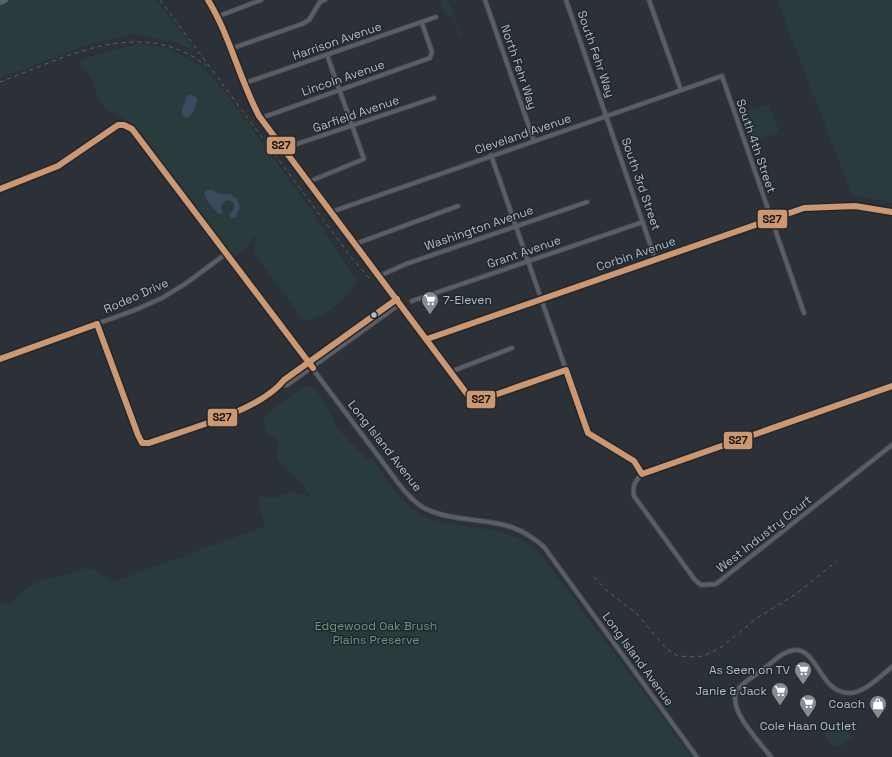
<svg xmlns="http://www.w3.org/2000/svg" width="892" height="757" viewBox="0 0 892 757" font-family="'Space Grotesk',sans-serif">
<style>
.green{fill:#293b3d}
.water{fill:#3b4a5f}
.lines{fill:none;stroke-linecap:round;stroke-linejoin:round}
.minor-casing{stroke:#494d52;stroke-width:5.5}
.highway-casing{stroke:#484d53;stroke-width:7}
.minor{stroke:#5b5f65;stroke-width:3.5}
.highway{stroke:#606365;stroke-width:5}
.rail{stroke:#5f6369;stroke-width:1;stroke-dasharray:4 4;stroke-linecap:butt}
.bus-1-casing{stroke:#1f2731;stroke-width:9}
.bus-1{stroke:#cd976f;stroke-width:6}
.bus-dot{fill:#b6bdc7;stroke:#1f2731;stroke-width:1.5}
.labels{text-anchor:middle;dominant-baseline:central;stroke-width:3;stroke-linejoin:round;paint-order:stroke}
.street-label{font-size:12px;fill:#b6bdc7;stroke:#1f2731}
.poi-label{font-size:12px;fill:#b6bdc7;stroke:#1f2731;text-anchor:end}
.park-label{font-size:12px;fill:#6f9678;stroke:#1f2731}
.line-badge{stroke:#1f2731;stroke-width:1.5}
.pale-badge-label{font-size:11px;text-anchor:middle;font-weight:bold;fill:#111}
</style>
<rect width="100%" height="100%" fill="#2b3137"/>
<g class="green">
<polygon points="11,0 156,0 196,52 176,42 133,34 90,44 0,78 0,5"/>
<polygon points="440,0 448,0 462,36 459,37 452,16 445,14"/>
<polygon points="777,0 892,0 892,203 852,195"/>
<path d="M139,44L167,48L204,68L225,92L307,204L357,282C338,307 334,311 304,321L254,253L256,234L250,244L234,257L231,256L133,123L107,111L98,99L91,77L79,61L105,52Z"/>
<polygon points="769,104 780,133 750,142 741,114"/>
<path d="M304,387H314L324,402L338,429L367,459H373C387,479 399,502 420,514C443,527 467,525 491,530C509,533 524,540 538,551L692,757H0V604L10,605L22,591L35,583L87,568L95,570L113,582L263,527L265,523L260,512L258,496L274,498L289,492L311,496C307,491 298,479 293,475C279,462 273,463 279,441L265,433L264,416Z"/>
<polygon points="840,722 852,738 841,746 832,745 824,734"/>
</g>
<g class="water">
<path d="M191,94L197,98C197,105 194,115 186,118L183,116L181,112L187,96Z"/>
<polygon points="207,190 212,190 219,194 230,194 237,199 240,208 235,218 231,218 229,215 234,209 234,203 229,200 223,202 221,207 223,213 218,214 206,199 204,194"/>
</g>
<g class="lines">
<defs>
<g id="minor">
<path d="M208,0C233,36 237,79 259,116L468,396L473,400L481,399L566,370"/>
<polyline points="485,0 534,141"/>
<polyline points="566,0 655,258"/>
<polyline points="649,0 681,90"/>
<polyline points="219,16 261,0"/>
<polyline points="233,48 302,24 309,20 320,2 325,0"/>
<polyline points="245,83 436,17"/>
<polyline points="261,118 430,58 432,52 422,23"/>
<polyline points="285,150 291,146 434,98"/>
<path d="M491,155L588,433C603,449 637,452 642,474"/>
<polyline points="308,182 364,159 327,55"/>
<path d="M0,189L58,166L118,125H124L132,129L382,461C394,477 407,498 424,508C435,514 447,516 459,518C494,523 517,522 544,547L697,757"/>
<polyline points="331,212 722,76 804,313"/>
<polyline points="355,244 458,206"/>
<polyline points="379,276 406,264 587,202"/>
<polyline points="412,301 643,222"/>
<path d="M97,324L138,435L142,443H149C174,433 277,403 284,380L397,299"/>
<polyline points="427,339 432,336 771,218 804,208 855,206 892,212"/>
<polyline points="0,359 135,310 162,298 185,284 227,253"/>
<polyline points="450,372 512,348"/>
<polyline points="283,385 287,385 400,304"/>
<path d="M892,386L642,474C635,481 632,486 634,496L695,580L701,585L716,584L892,445"/>
<path d="M771,757C760,742 723,706 739,688C746,680 758,674 766,667C774,661 786,649 797,650C818,652 821,692 848,693C864,694 880,676 892,667"/>
</g>
<polyline id="highway" points="0,2 5,0"/>
</defs>
<use href="#minor" class="minor-casing"/>
<use href="#highway" class="highway-casing"/>
<use href="#minor" class="minor"/>
<use href="#highway" class="highway"/>
<g class="rail">
<polyline points="160,0 351,257 370,279"/>
<path d="M0,82C67,57 140,15 207,66"/>
<polyline points="594,577 606,590 636,613 667,649 678,656 697,657 706,655 720,648 757,618 796,594 837,561"/>
</g>
<defs>
<g id="bus-1">
<path d="M208,0C230,36 239,78 259,116L470,398L476,400L483,399L566,370L588,433L634,461L642,474L892,386"/>
<polyline points="0,189 58,166 118,125 124,125 132,129 313,368"/>
<path d="M97,324L138,435L142,443H149C187,429 260,411 284,380L397,299"/>
<polyline points="427,339 804,208 855,206 892,212"/>
<polyline points="0,359 97,324"/>
</g>
</defs>
<use href="#bus-1" class="bus-1-casing"/>
<use href="#bus-1" class="bus-1"/>
</g>
<defs>
<symbol id="supermarket-pin" viewBox="-11 -11 22 30"><path d="M0 17L-7.5 6A9.5 9.5 0 1 1 7.5 6Z" fill="#858c95" stroke="#1f2731"/><path d="M-6-5.5h2.5l.6 2H6L4.5 2H-2.5L-4.4-4H-6ZM-1.5 3.2a1.3 1.3 0 1 0 .1 0ZM3 3.2a1.3 1.3 0 1 0 .1 0Z" fill="#fff"/></symbol>
<symbol id="shop-pin" viewBox="-11 -11 22 30"><path d="M0 17L-7.5 6A9.5 9.5 0 1 1 7.5 6Z" fill="#858c95" stroke="#1f2731"/><path d="M-5-2.5h2.3a2.7 3.5 0 0 1 5.4 0H5L5.5 6h-11ZM-1.5-2.5h3a1.5 2.3 0 0 0-3 0Z" fill="#fff"/></symbol>
</defs>
<g fill-rule="evenodd">
<use href="#supermarket-pin" x="420" y="290" width="20" height="27"/>
<use href="#supermarket-pin" x="793" y="660" width="20" height="27"/>
<use href="#supermarket-pin" x="770" y="681" width="20" height="27"/>
<use href="#supermarket-pin" x="798" y="693" width="20" height="27"/>
<use href="#shop-pin" x="868" y="694" width="20" height="27"/>
</g>
<circle class="bus-dot" cx="374" cy="315" r="3.5"/>
<g class="labels">
<g class="street-label">
<text transform="translate(337 41) rotate(-19)">Harrison Avenue</text>
<text transform="translate(596 54) rotate(71)">South Fehr Way</text>
<text transform="translate(519 67) rotate(71)">North Fehr Way</text>
<text transform="translate(343 78) rotate(-19)">Lincoln Avenue</text>
<text transform="translate(356 114) rotate(-19)">Garfield Avenue</text>
<text transform="translate(523 134) rotate(-19)">Cleveland Avenue</text>
<text transform="translate(756 146) rotate(71)">South 4th Street</text>
<text transform="translate(641 184) rotate(71)">South 3rd Street</text>
<text transform="translate(479 228) rotate(-19)">Washington Avenue</text>
<text transform="translate(524 252) rotate(-19)">Grant Avenue</text>
<text transform="translate(636 254) rotate(-19)">Corbin Avenue</text>
<text transform="translate(136 296) rotate(-24)">Rodeo Drive</text>
<text transform="translate(385 446) rotate(52)">Long Island Avenue</text>
<text transform="translate(764 534) rotate(-38)">West Industry Court</text>
<text transform="translate(638 659) rotate(54)">Long Island Avenue</text>
</g>
<g class="poi-label">
<text x="443" y="300" text-anchor="start">7-Eleven</text>
<text x="790" y="670">As Seen on TV</text>
<text x="767" y="691">Janie &amp; Jack</text>
<text x="865" y="704">Coach</text>
<text x="808" y="726" text-anchor="middle">Cole Haan Outlet</text>
</g>
<g class="park-label">
<text x="376" y="626">Edgewood Oak Brush<tspan x="376" dy="14">Plains Preserve</tspan></text>
</g>
</g>
<g class="line-badge">
<rect x="266" y="136" width="30" height="19" rx="4" fill="#cd976f"/>
<rect x="757" y="209" width="31" height="20" rx="4" fill="#cd976f"/>
<rect x="466" y="390" width="30" height="19" rx="4" fill="#cd976f"/>
<rect x="207" y="408" width="31" height="19" rx="4" fill="#cd976f"/>
<rect x="723" y="431" width="30" height="19" rx="4" fill="#cd976f"/>
</g>
<g class="pale-badge-label">
<text x="281" y="149">S27</text>
<text x="772" y="223">S27</text>
<text x="481" y="403">S27</text>
<text x="222" y="421">S27</text>
<text x="738" y="444">S27</text>
</g>
</svg>
